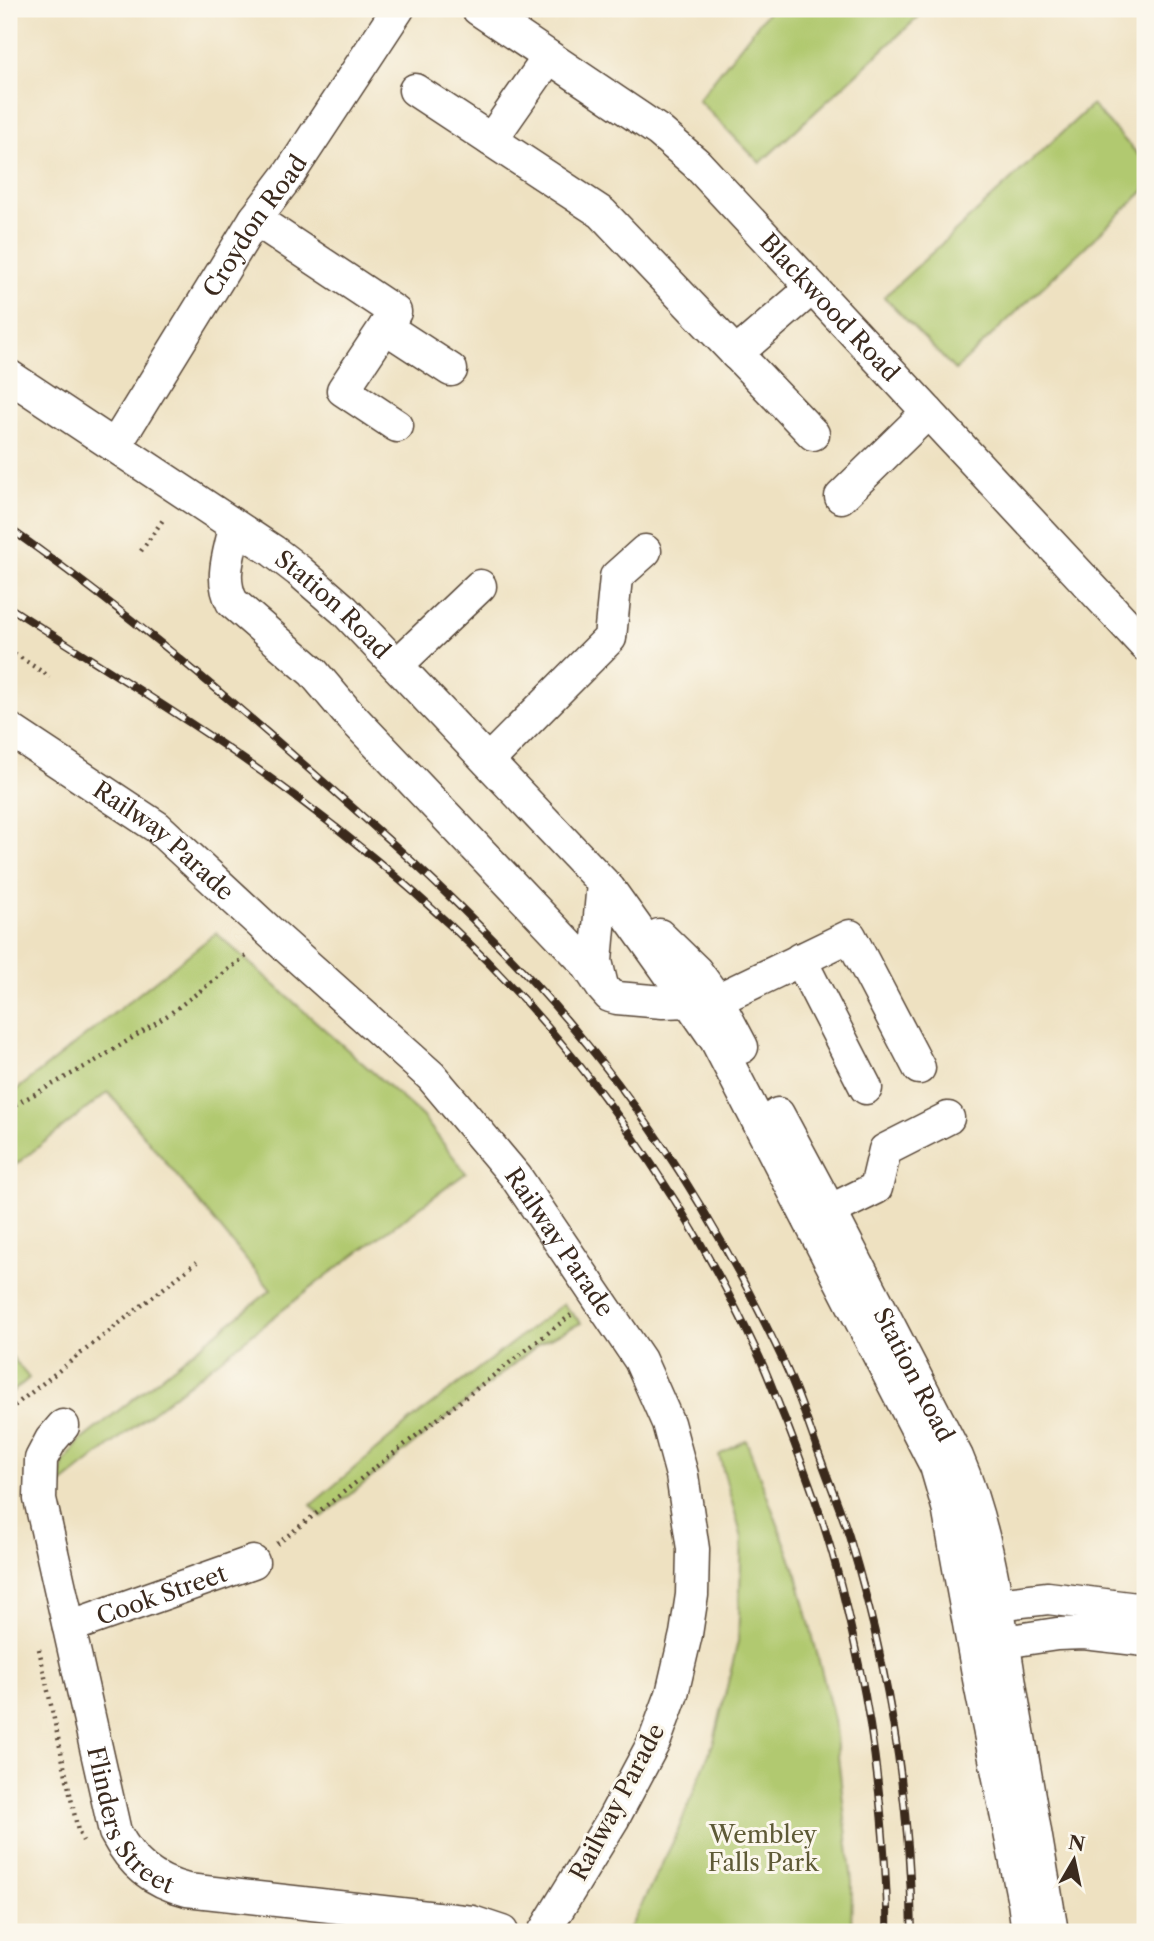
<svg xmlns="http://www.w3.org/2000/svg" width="1154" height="1941" viewBox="0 0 1154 1941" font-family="'Libre Caslon Text',serif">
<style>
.green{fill:#b1c96f;stroke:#767a46;stroke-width:2}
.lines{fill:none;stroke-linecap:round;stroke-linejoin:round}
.minor-casing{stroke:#564536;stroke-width:35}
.path{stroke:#564536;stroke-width:4.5;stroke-dasharray:2 5;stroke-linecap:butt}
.minor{stroke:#fff;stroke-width:32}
.rail-casing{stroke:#3b2a1e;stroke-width:8}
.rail{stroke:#fbf7ec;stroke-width:5;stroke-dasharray:16;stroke-linecap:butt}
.labels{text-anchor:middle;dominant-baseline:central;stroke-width:6;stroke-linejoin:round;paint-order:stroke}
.street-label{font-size:24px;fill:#3b2a1e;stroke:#fbf7ec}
.park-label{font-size:24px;fill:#5e5a36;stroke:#fbf7ec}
</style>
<rect width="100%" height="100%" fill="#fbf7ec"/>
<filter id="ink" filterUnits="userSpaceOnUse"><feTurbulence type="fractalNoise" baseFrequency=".0143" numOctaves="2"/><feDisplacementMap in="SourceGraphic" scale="14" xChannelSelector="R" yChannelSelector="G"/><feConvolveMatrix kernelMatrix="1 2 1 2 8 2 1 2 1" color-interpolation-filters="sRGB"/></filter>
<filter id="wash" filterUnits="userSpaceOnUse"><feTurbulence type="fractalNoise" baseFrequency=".00686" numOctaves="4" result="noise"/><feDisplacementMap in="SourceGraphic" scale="28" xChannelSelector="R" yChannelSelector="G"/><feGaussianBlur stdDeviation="1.57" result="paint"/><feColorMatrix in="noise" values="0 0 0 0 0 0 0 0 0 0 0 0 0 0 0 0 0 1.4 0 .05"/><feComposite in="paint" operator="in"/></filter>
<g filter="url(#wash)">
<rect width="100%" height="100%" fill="#eee1c1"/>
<g class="green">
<polygon points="770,9 927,9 760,163 698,100"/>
<polygon points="1092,105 1145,162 1145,190 955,370 884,297"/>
<polygon points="216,933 422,1116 466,1173 326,1276 60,1485 63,1464 80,1441 271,1290 108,1092 9,1170 9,1096"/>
<polygon points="563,1304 581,1323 540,1343 322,1517 311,1505 410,1421"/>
<polygon points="9,1353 29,1378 9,1395"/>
<polygon points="746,1440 797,1575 834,1720 852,1882 851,1932 628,1932 675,1838 714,1741 738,1641 742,1538 719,1455"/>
</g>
</g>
<g filter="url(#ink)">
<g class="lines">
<defs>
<g id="minor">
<path id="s1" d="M478,9L659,131L696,163L1145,645"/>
<polyline points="415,90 602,213 813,434"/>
<polyline points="491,140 549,57"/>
<polyline points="255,219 395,312 343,390 397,426"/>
<polyline points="385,327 451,370"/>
<polyline points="736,354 812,288"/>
<path id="s2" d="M9,376L273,551L299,571L344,610L609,889L689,1001L716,1040L936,1466L948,1507L979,1679L1024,1902L1028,1932"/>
<path id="s3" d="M115,446L255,219L290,173L398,9"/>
<polyline points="841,497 928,412"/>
<path d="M235,527C230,553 219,577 232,602L313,672L346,711L586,963L602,987L610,996L617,998L663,1002L717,1000L850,936L919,1068"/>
<polyline points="397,665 480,586"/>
<path id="s4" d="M9,729L157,827L271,933L431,1076L516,1177L640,1360L668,1423L682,1475L693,1549L692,1595L686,1634L672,1694L655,1740L613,1819L544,1932"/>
<polyline points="488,761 610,638 616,577 645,551"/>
<polyline points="659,935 696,971 717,1000 742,1047"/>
<polyline points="800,959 866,1088"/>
<polyline points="602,986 596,961 603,883"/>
<path id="s5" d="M778,1114L830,1211L957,1457C989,1532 999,1616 1012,1696C1025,1775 1039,1853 1052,1932"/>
<polyline points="811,1220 876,1188 885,1150 948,1118"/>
<path id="s6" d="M63,1426L51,1440L41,1459L40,1499L115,1832C132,1864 152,1881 187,1890L472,1922L502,1932"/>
<polyline points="997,1604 1048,1598 1145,1610"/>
<path id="s7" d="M69,1627L253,1562"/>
<polyline points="984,1635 1004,1642 1057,1634 1084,1633 1145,1640"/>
</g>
</defs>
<use href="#minor" class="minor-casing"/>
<g class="path">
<polyline points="141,551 165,517"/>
<polyline points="9,650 50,677"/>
<polyline points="9,1108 99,1059 168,1015 249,954"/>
<polyline points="9,1410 197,1262"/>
<polyline points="277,1544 571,1315"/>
<polyline points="39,1649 78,1831 83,1841"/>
</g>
<use href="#minor" class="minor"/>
<defs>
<g id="rail">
<path d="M9,528C111,600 208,680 302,763C396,845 490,929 571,1025C641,1107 700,1198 750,1294C766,1325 782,1356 795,1388C805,1413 813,1438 822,1462C831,1487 841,1511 849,1536C888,1664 910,1799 912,1932"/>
<path d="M9,607C105,669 204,728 296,797C350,837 402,880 451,926C579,1046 684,1195 758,1354C769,1377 777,1401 787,1424C805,1471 823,1518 836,1567C845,1599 852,1632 859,1665C873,1731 881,1798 885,1865C886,1887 888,1910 887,1932"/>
</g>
</defs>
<use href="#rail" class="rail-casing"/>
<use href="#rail" class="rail"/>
</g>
</g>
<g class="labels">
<g class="street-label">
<text stroke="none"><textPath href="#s3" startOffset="261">Croydon Road</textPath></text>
<text stroke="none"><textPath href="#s1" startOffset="464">Blackwood Road</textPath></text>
<text stroke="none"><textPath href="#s2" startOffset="397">Station Road</textPath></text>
<text stroke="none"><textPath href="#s4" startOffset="191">Railway Parade</textPath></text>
<text stroke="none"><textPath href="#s4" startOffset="758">Railway Parade</textPath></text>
<text stroke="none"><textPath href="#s5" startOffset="294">Station Road</textPath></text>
<text stroke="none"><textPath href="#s7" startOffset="98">Cook Street</textPath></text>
<text transform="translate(617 1802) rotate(-62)">Railway Parade</text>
<text stroke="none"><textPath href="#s6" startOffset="418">Flinders Street</textPath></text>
</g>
<g class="park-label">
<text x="763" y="1834">Wembley<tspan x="763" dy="28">Falls Park</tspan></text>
</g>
</g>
<rect width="1154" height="1941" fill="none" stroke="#fbf7ec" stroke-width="35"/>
<g transform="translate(1074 1860) rotate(9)" stroke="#fbf7ec" stroke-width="5" paint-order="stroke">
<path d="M0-5L12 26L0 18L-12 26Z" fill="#3b2a1e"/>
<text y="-10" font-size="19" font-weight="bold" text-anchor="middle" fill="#3b2a1e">N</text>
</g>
</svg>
